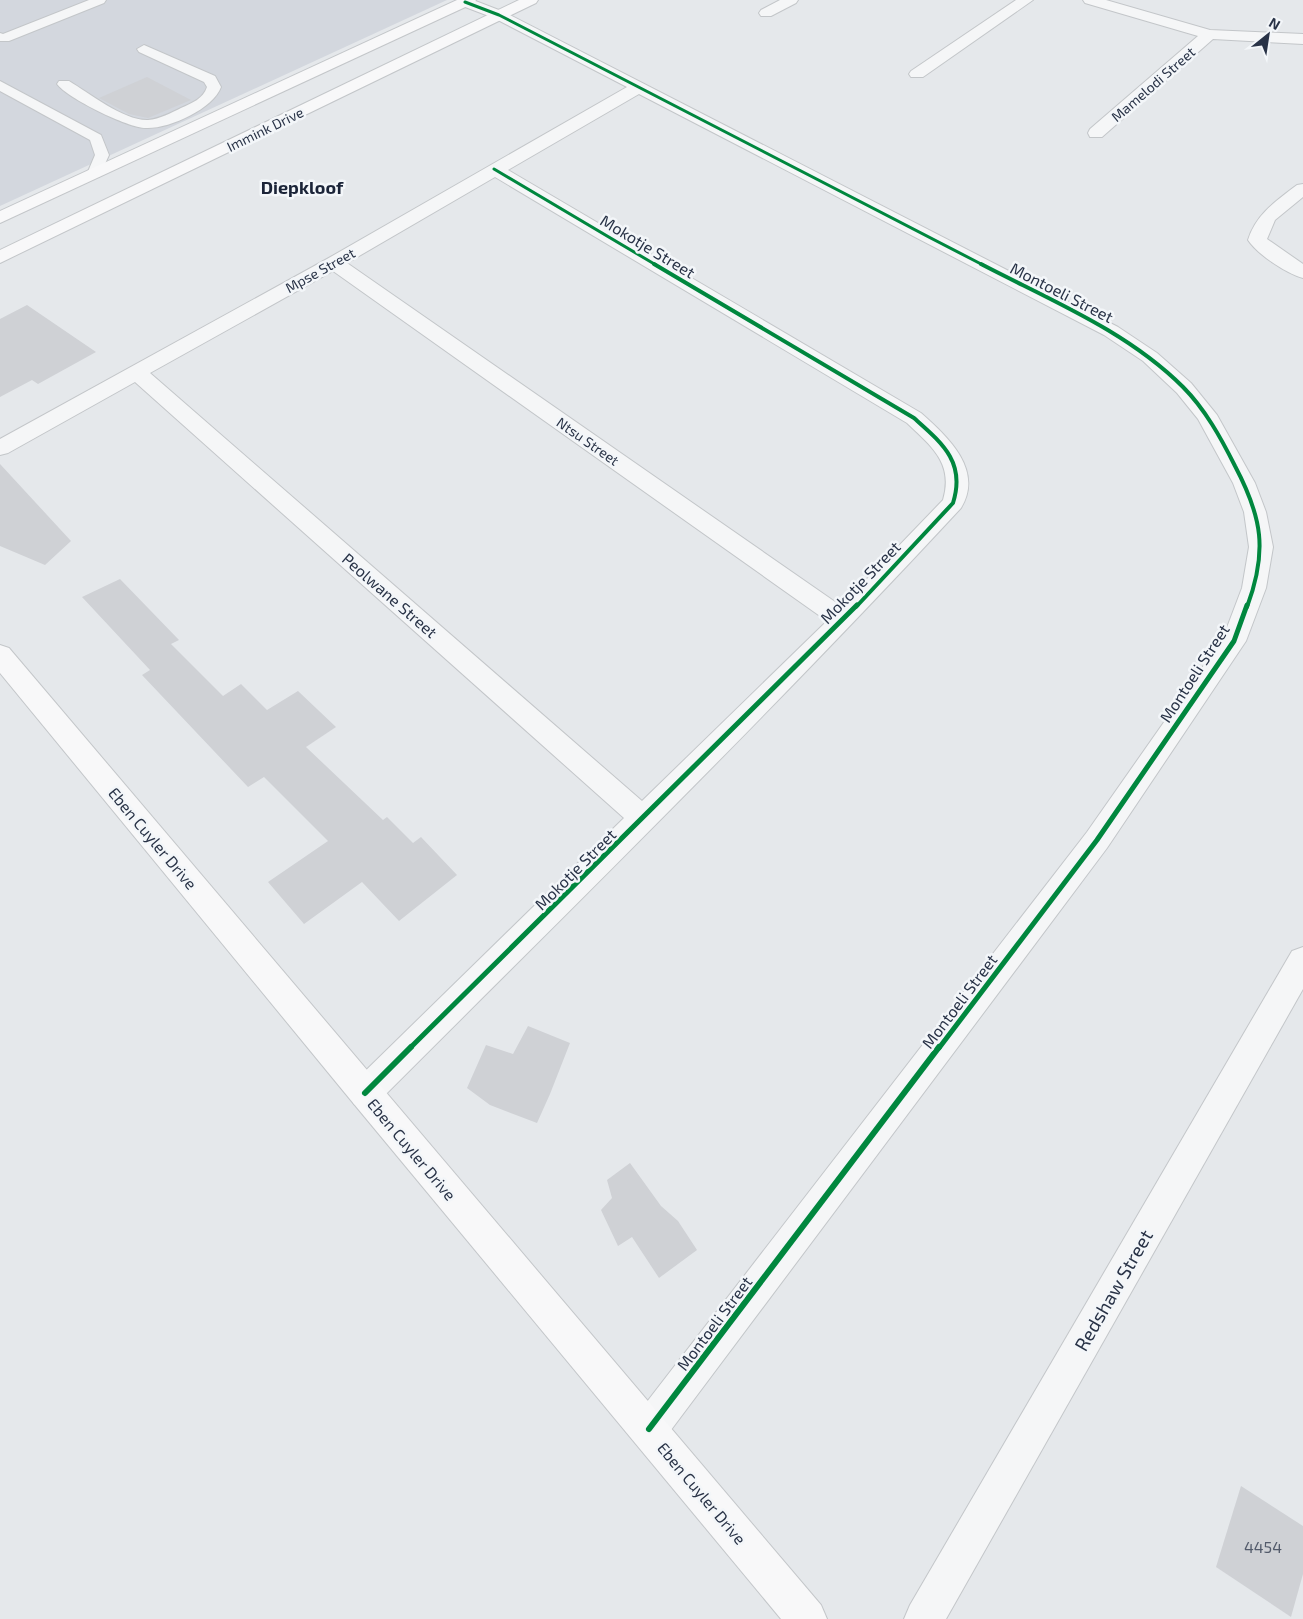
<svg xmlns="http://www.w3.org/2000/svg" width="1303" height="1619" viewBox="0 0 1303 1619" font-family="'Exo 2',sans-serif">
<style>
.built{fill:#d3d7de}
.building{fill:#cfd1d5}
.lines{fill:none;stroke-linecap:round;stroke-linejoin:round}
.lane-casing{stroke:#c3c6c9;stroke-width:2}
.street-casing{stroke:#c3c6c9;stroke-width:2}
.secondary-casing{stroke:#c3c6c9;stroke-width:2}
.lane{fill:#f5f6f7;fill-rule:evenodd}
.street{fill:#f5f6f7;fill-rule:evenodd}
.secondary{fill:#f8f8f9;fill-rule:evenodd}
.cycleway-far3-casing{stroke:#f3f6f9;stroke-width:5}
.cycleway-far2-casing{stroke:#f3f6f9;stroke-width:6}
.cycleway-far1-casing{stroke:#f3f6f9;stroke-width:8}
.cycleway-casing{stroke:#f3f6f9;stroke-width:9}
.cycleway-far3{stroke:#00873e;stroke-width:3}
.cycleway-far2{stroke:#00873e;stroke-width:4}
.cycleway-far1{stroke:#00873e;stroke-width:5}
.cycleway{stroke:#00873e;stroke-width:6}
.labels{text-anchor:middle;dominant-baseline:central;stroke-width:5;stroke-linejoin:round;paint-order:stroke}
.far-street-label{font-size:14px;fill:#293347;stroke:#f3f6f9}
.street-label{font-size:16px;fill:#293347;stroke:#f3f6f9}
.near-number-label{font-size:16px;fill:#535b6b}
.far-district-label{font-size:18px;font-weight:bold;fill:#1b2438;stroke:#f3f6f9}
.near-street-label{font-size:19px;fill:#293347;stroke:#f3f6f9}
</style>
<rect width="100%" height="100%" fill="#e5e8eb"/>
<polygon class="built" points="0,0 447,0 0,206"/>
<g class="building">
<polygon points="147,77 191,100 148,118 129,114 99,98"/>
<polygon points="27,305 96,352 38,384 32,380 0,397 0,319"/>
<polygon points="0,464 71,541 45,565 0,546"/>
<polygon points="120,579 179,640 171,644 223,696 241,684 267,710 298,691 336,727 306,747 383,820 387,817 413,843 421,837 457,875 399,921 362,882 304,924 268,882 328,841 264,777 248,787 142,675 150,670 82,597"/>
<polygon points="528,1026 570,1043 550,1094 537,1123 490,1105 467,1088 486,1045 513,1054"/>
<polygon points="630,1163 661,1206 678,1221 697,1250 659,1278 632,1237 618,1246 601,1210 612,1198 607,1180"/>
<polygon points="1241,1486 1303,1526 1303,1574 1291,1617 1216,1567"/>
</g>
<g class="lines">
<defs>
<g id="lane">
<polygon points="89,0 106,0 104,3 9,41 0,41 0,33 3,34"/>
<path d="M144,45L215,76L221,87C213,109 169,129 146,128C128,128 67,98 57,84L59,81H69C89,93 124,121 148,120C160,119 171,113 181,108C192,103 203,99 207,87L204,82L139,52L137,49Z"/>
<polygon points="0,81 101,135 109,155 99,177 89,177 87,174 95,155 90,140 0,91"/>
</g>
<g id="street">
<path d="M459,0H473L504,12L1118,327L1157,353L1191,383L1217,415L1255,483L1266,512L1273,547L1266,588L1246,641L1107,848L662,1442L649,1448L636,1442L630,1429L636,1416L1087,832L1223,638L1242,588L1249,547L1244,512L1233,483L1198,419L1177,393L1143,361L1104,335L639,94L508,170L921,413C948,437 984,470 961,508C771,713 573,907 376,1104L365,1109L354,1104L349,1093L354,1082L624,818L135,382L8,453L0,455V439L327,259L627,87L494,18L460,5L458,2ZM495,177L907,423C931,446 954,463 943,500L841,606L347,263ZM333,271L827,621L642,801L150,373Z"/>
<polygon points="780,0 798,0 796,3 771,16 761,16 759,13 761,10"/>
<polygon points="1016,0 1033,0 923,77 911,77 909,74 911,71"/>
<polygon points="1083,0 1106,0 1210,30 1303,34 1303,44 1213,39 1102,137 1090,137 1088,133 1090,129 1198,36 1085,3"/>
<path d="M1303,184V197L1275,220L1267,239L1303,264V278C1287,274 1257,254 1248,240C1256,214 1276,201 1297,185Z"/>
<polygon points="1303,947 1303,989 946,1619 904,1619 910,1605 1292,951"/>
</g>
<g id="secondary">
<polygon points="457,0 476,0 474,3 0,223 0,211"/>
<polygon points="519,0 538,0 536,3 0,263 0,250"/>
<polygon points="0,645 9,648 821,1605 827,1619 781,1619 354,1104 0,673"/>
</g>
</defs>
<use href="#lane" class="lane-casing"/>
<use href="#street" class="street-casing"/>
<use href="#secondary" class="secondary-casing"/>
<use href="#lane" class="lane"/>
<use href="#street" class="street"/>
<use href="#secondary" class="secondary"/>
<defs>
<g id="cycleway-far3">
<polyline points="465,2 499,15 983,265"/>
<polyline points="494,169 656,265"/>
</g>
<g id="cycleway-far2">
<path d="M654,264L914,418C942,443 966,462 953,503L856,607"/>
<path d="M981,264C1050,300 1127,331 1183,387C1205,409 1221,438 1235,466C1262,517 1268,551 1247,607"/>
</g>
<g id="cycleway-far1">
<polyline points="410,1048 857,605"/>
<polyline points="939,1048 1097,840 1234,641 1247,605"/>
</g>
<g id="cycleway">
<polyline points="365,1093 411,1047"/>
<polyline points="649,1429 939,1047"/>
</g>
</defs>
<use href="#cycleway-far3" class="cycleway-far3-casing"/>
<use href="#cycleway-far2" class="cycleway-far2-casing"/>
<use href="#cycleway-far1" class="cycleway-far1-casing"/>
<use href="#cycleway" class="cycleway-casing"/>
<use href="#cycleway-far3" class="cycleway-far3"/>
<use href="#cycleway-far2" class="cycleway-far2"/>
<use href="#cycleway-far1" class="cycleway-far1"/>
<use href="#cycleway" class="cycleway"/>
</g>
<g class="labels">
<g class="far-street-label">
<text transform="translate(1153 84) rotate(-41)">Mamelodi Street</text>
<text transform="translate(265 129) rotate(-26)">Immink Drive</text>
<text transform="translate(320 270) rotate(-29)">Mpse Street</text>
<text transform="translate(588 441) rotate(35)">Ntsu Street</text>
</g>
<g class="street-label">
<text transform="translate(648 246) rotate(31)">Mokotje Street</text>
<text transform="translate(1062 292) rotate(27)">Montoeli Street</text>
<text transform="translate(860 582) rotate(-46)">Mokotje Street</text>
<text transform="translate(390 595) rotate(41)">Peolwane Street</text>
<text transform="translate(1194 673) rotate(-57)">Montoeli Street</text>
<text transform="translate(153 838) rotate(50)">Eben Cuyler Drive</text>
<text transform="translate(575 869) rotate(-45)">Mokotje Street</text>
<text transform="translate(959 1001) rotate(-53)">Montoeli Street</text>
<text transform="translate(412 1149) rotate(50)">Eben Cuyler Drive</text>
<text transform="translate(714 1323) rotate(-53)">Montoeli Street</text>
<text transform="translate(702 1493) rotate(50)">Eben Cuyler Drive</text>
</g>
<g class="near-number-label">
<text x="1263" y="1546">4454</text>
</g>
<g class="far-district-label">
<text x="302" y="187">Diepkloof</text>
</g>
<g class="near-street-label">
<text transform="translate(1113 1290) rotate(-60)">Redshaw Street</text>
</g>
</g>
<g transform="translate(1268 35) rotate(30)" stroke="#f3f6f9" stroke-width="4" paint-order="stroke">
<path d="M0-4L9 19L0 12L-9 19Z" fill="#293347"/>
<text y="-8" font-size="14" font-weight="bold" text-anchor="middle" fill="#293347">N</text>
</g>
</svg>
